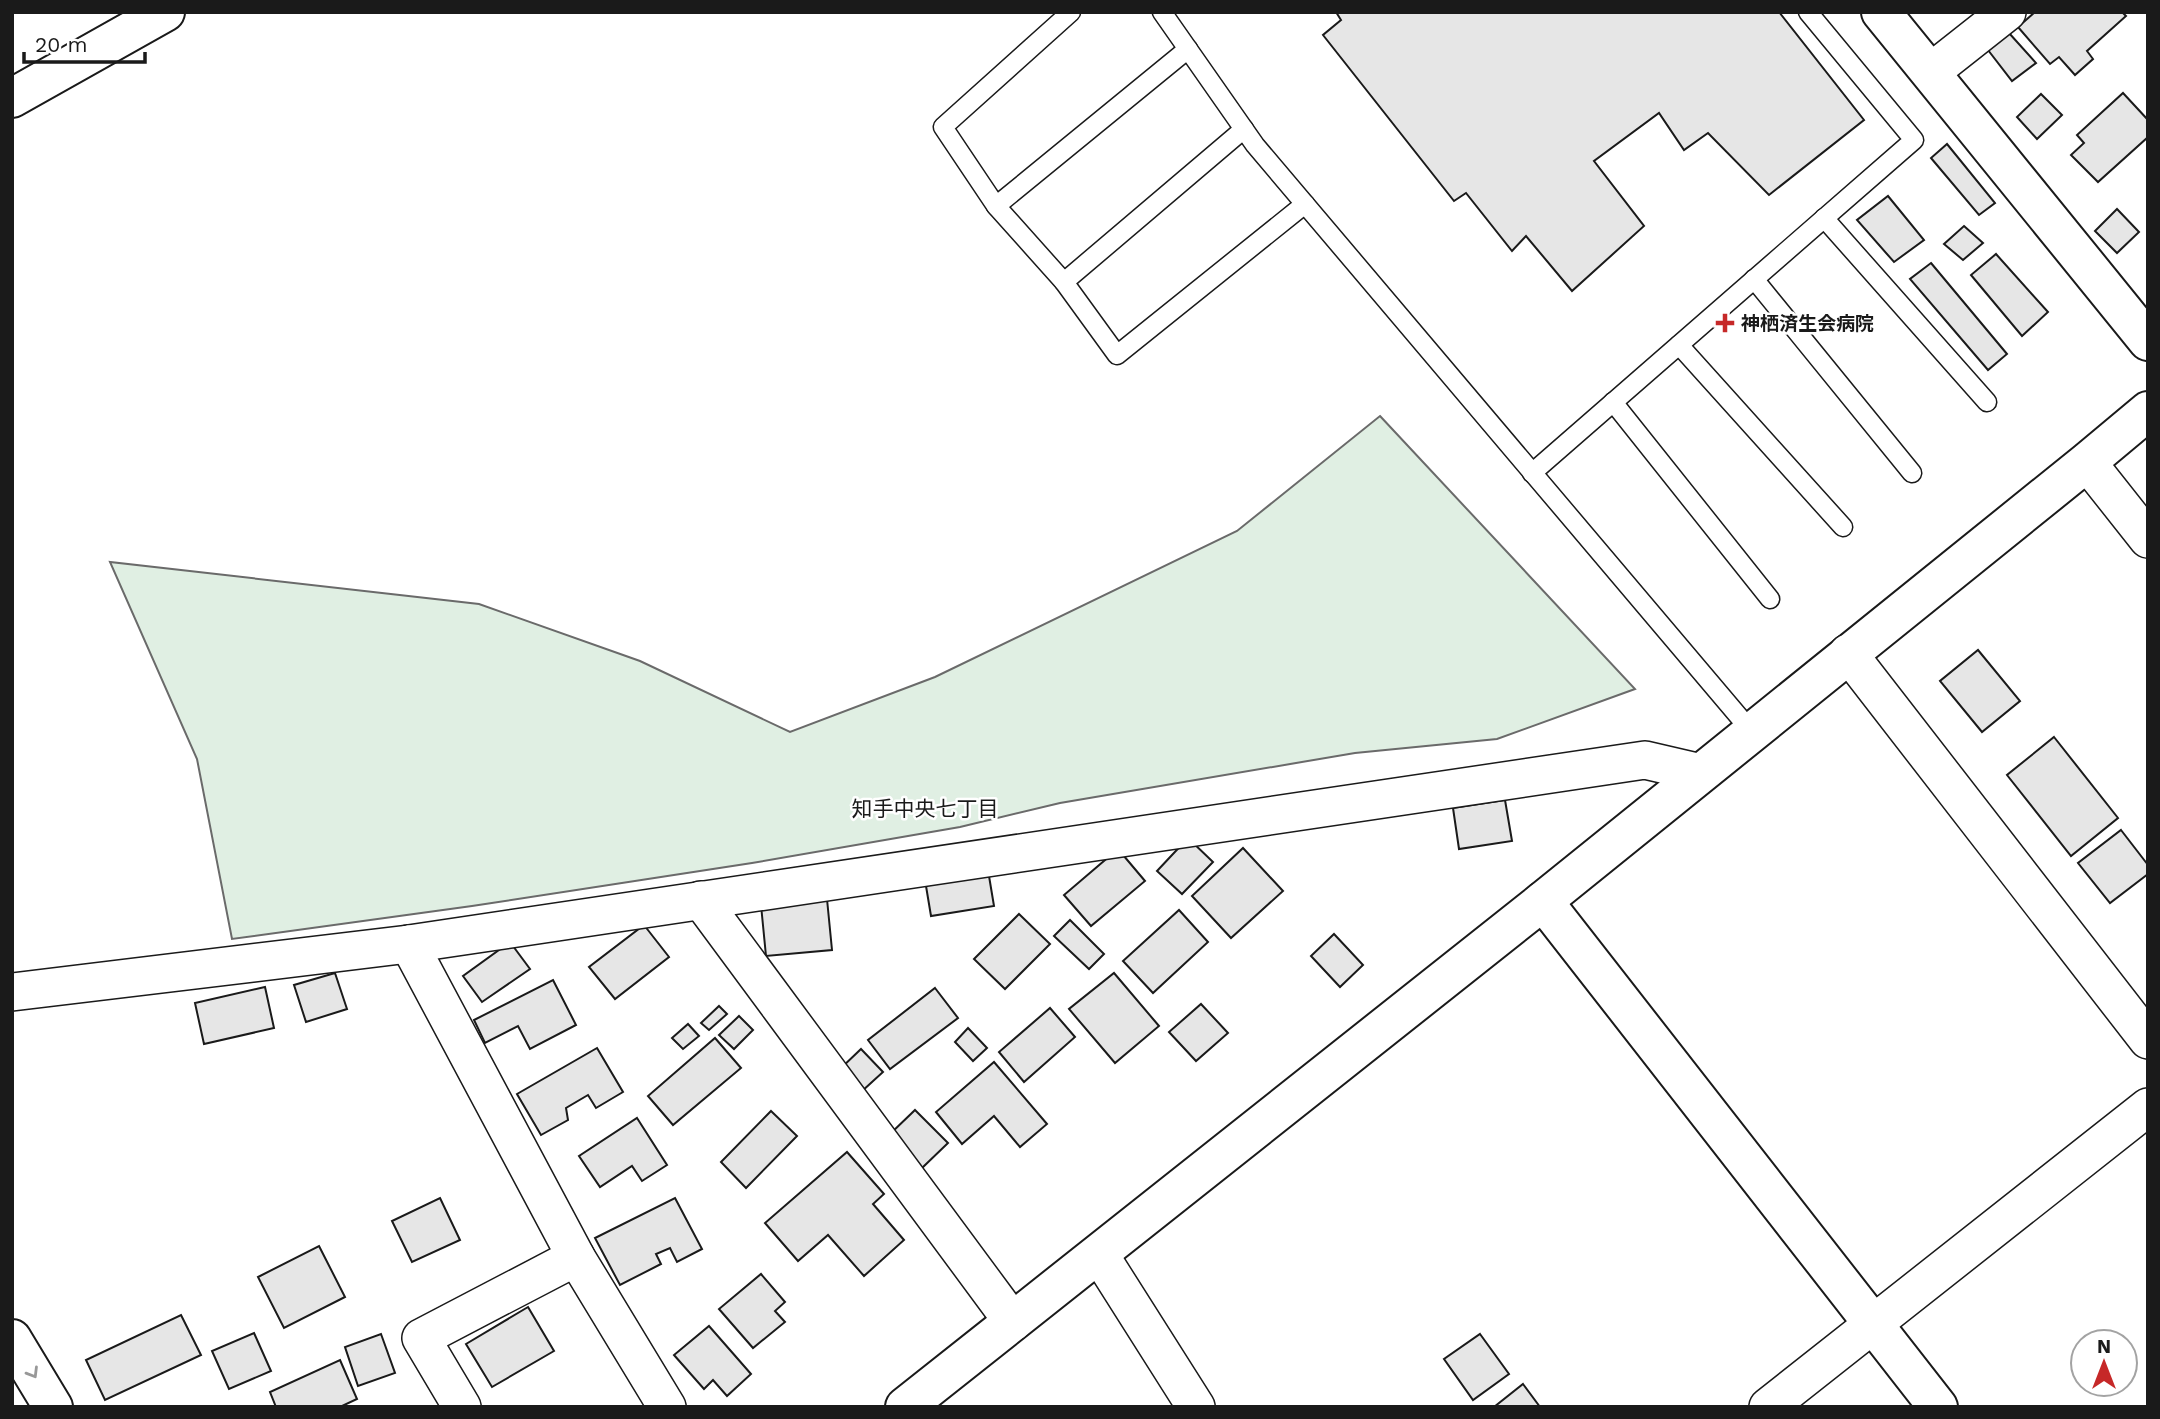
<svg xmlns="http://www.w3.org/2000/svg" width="2160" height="1419" viewBox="0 0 2160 1419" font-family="'Work Sans','Noto Sans JP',sans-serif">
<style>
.green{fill:#e0efe3;stroke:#6a6a6a;stroke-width:2}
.building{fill:#e6e6e6;stroke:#1a1a1a;stroke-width:2}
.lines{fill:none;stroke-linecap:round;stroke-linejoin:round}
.service-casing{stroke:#1a1a1a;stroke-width:21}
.minor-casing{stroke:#1a1a1a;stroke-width:40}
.tertiary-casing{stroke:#1a1a1a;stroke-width:42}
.secondary-casing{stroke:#1a1a1a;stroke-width:42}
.service{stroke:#fff;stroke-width:18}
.minor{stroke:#fff;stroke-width:37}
.tertiary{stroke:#fff;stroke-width:38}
.secondary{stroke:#fff;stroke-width:38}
.oneway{stroke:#989898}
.poi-dot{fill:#c62828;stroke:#fff;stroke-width:2.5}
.labels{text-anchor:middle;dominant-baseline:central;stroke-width:5;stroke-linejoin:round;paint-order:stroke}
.poi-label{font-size:19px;font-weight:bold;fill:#1a1a1a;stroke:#fff;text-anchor:start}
.neighbourhood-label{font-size:21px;fill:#1a1a1a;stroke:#fff}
</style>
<rect width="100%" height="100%" fill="#fff"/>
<polygon class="green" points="1380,416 1635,689 1497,739 1355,753 1060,803 960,827 752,863 472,906 232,939 197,759 110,562 479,604 640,661 790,732 935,677 1237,531"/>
<g class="building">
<polygon points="1336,12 1779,12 1864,120 1769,195 1708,133 1684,150 1659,113 1594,161 1644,226 1572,291 1526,236 1512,251 1466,193 1454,201 1323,35 1341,20"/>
<polygon points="2035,12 2122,12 2126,16 2087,51 2093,59 2075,75 2059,57 2050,64 2018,27"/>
<polygon points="2009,33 2036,63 2012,81 1988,50"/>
<polygon points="2123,93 2148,120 2148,137 2098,182 2071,155 2084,143 2077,135"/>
<polygon points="2041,94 2062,115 2037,139 2017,117"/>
<polygon points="1947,144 1995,203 1979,215 1931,158"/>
<polygon points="1888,196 1924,240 1894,262 1857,220"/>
<polygon points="2117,209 2139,232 2117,253 2095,231"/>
<polygon points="1964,226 1983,243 1963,260 1944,244"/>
<polygon points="1996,254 2048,312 2022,336 1971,275"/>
<polygon points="1931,263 2007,354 1988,370 1910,279"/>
<polygon points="1978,650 2020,701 1982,732 1940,681"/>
<polygon points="2054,737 2118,818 2071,856 2007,775"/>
<polygon points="1505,800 1512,841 1459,849 1453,808"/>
<polygon points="2121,830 2148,865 2148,874 2110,903 2078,863"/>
<polygon points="1188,838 1213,862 1182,894 1157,871"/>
<polygon points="1243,848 1283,891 1231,938 1192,896"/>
<polygon points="1118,849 1145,881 1091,926 1064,895"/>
<polygon points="988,870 994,906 931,916 925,880"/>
<polygon points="827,899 832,950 766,956 761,905"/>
<polygon points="1179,910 1208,942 1153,993 1123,961"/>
<polygon points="1019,914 1050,944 1005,989 974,959"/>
<polygon points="1070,920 1104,954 1089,969 1054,936"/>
<polygon points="644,925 669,957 615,999 589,967"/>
<polygon points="1334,934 1363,965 1340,987 1311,956"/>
<polygon points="510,942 530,969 482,1002 463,976"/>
<polygon points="335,973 347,1009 306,1022 294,985"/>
<polygon points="1114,973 1159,1026 1115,1063 1069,1009"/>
<polygon points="553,980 576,1025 530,1049 518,1026 485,1043 474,1020"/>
<polygon points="265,987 274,1028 204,1044 195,1003"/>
<polygon points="935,988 958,1018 890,1069 868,1040"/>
<polygon points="1201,1004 1228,1033 1196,1061 1169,1032"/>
<polygon points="719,1006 727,1014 709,1030 701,1023"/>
<polygon points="1050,1008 1075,1037 1024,1082 999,1052"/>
<polygon points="739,1016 753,1030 734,1049 719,1035"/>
<polygon points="688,1024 699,1036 683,1049 672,1038"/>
<polygon points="968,1028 987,1048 973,1061 955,1042"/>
<polygon points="715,1038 741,1068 673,1125 648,1096"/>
<polygon points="597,1048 623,1092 596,1108 588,1095 566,1108 568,1120 541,1135 517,1094"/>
<polygon points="861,1049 883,1072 861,1092 840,1069"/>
<polygon points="994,1062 1047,1124 1020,1147 994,1116 962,1144 936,1112"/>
<polygon points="915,1110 948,1143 922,1168 889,1135"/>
<polygon points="771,1111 797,1136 746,1188 721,1162"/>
<polygon points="637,1118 667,1165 642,1181 632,1166 600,1187 579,1156"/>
<polygon points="847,1152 884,1194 873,1204 904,1240 864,1276 828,1235 798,1261 765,1223"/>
<polygon points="440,1198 460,1240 412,1262 392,1221"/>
<polygon points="675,1198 702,1249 677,1262 670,1248 656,1254 661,1264 620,1285 595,1238"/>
<polygon points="319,1246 345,1297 284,1328 258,1277"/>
<polygon points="761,1274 785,1302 775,1311 785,1322 753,1348 719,1309"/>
<polygon points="528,1307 554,1351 492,1387 466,1344"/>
<polygon points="181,1315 201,1355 105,1400 86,1360"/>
<polygon points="709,1326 751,1374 727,1396 713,1380 704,1389 674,1355"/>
<polygon points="254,1333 271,1371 229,1389 212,1351"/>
<polygon points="381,1334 395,1373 358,1386 345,1347"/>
<polygon points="1480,1334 1509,1374 1473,1400 1444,1359"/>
<polygon points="340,1360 357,1399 340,1407 276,1407 270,1392"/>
<polygon points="1523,1384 1540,1407 1494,1407"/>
</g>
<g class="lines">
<defs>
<g id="service">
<polyline points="1071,12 943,127 996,206 1188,49"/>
<polyline points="1162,12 1255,145 1752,732"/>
<polyline points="996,206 1064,282 1244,129"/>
<polyline points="1824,218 1987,402"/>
<polyline points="1754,279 1912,473"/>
<polyline points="1064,282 1117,355 1305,204"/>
<polyline points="1679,345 1843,527"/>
<polyline points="1613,402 1770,599"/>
<polyline points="1532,473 1914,140 1808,12"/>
</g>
<g id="minor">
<polyline points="1931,72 2007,12"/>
<polyline points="2087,462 2148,539"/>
<polyline points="1848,653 2148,1040"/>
<polyline points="701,900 1013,1322"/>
<polyline points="409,944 576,1257 667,1407"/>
<polyline points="12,992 409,944 1645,760 1701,773"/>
<polyline points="1099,1254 1196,1407"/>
<polyline points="462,1407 421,1338 576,1257"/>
<polyline points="1768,1407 2148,1107"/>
</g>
<g id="tertiary">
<polyline points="1881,12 2148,341"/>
<polyline points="12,98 165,12"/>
<polyline points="1543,901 1938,1407"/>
<polyline points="905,1407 1543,901 2087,462 2148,411"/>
</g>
<polyline id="secondary" points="12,1339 53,1407"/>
</defs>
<use href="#service" class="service-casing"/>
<use href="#minor" class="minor-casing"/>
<use href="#tertiary" class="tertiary-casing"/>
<use href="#secondary" class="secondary-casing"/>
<use href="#service" class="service"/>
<use href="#minor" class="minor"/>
<use href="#tertiary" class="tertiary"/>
<use href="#secondary" class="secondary"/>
</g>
<defs><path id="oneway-chevron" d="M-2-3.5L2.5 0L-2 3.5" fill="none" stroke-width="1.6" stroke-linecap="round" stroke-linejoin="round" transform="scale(1.75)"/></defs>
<use class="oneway" href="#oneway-chevron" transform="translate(33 1373) rotate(59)"/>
<path class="poi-dot" d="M1721.5 312.5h7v7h7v7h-7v7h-7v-7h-7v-7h7z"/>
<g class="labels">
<g class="poi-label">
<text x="1741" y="323">神栖済生会病院</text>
</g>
<g class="neighbourhood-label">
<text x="925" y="808">知手中央七丁目</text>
</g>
</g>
<rect width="2160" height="1419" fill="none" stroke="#1a1a1a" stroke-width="28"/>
<g transform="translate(2104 1363)"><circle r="33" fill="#ffffff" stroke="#a3a3a3" stroke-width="2"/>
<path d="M0-5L12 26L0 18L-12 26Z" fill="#c62828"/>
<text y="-10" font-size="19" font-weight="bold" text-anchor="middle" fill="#1a1a1a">N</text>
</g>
<path d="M24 52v10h121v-10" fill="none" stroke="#1a1a1a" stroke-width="3.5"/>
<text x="35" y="52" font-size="21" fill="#1a1a1a" stroke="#ffffff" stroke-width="5" paint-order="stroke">20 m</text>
</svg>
